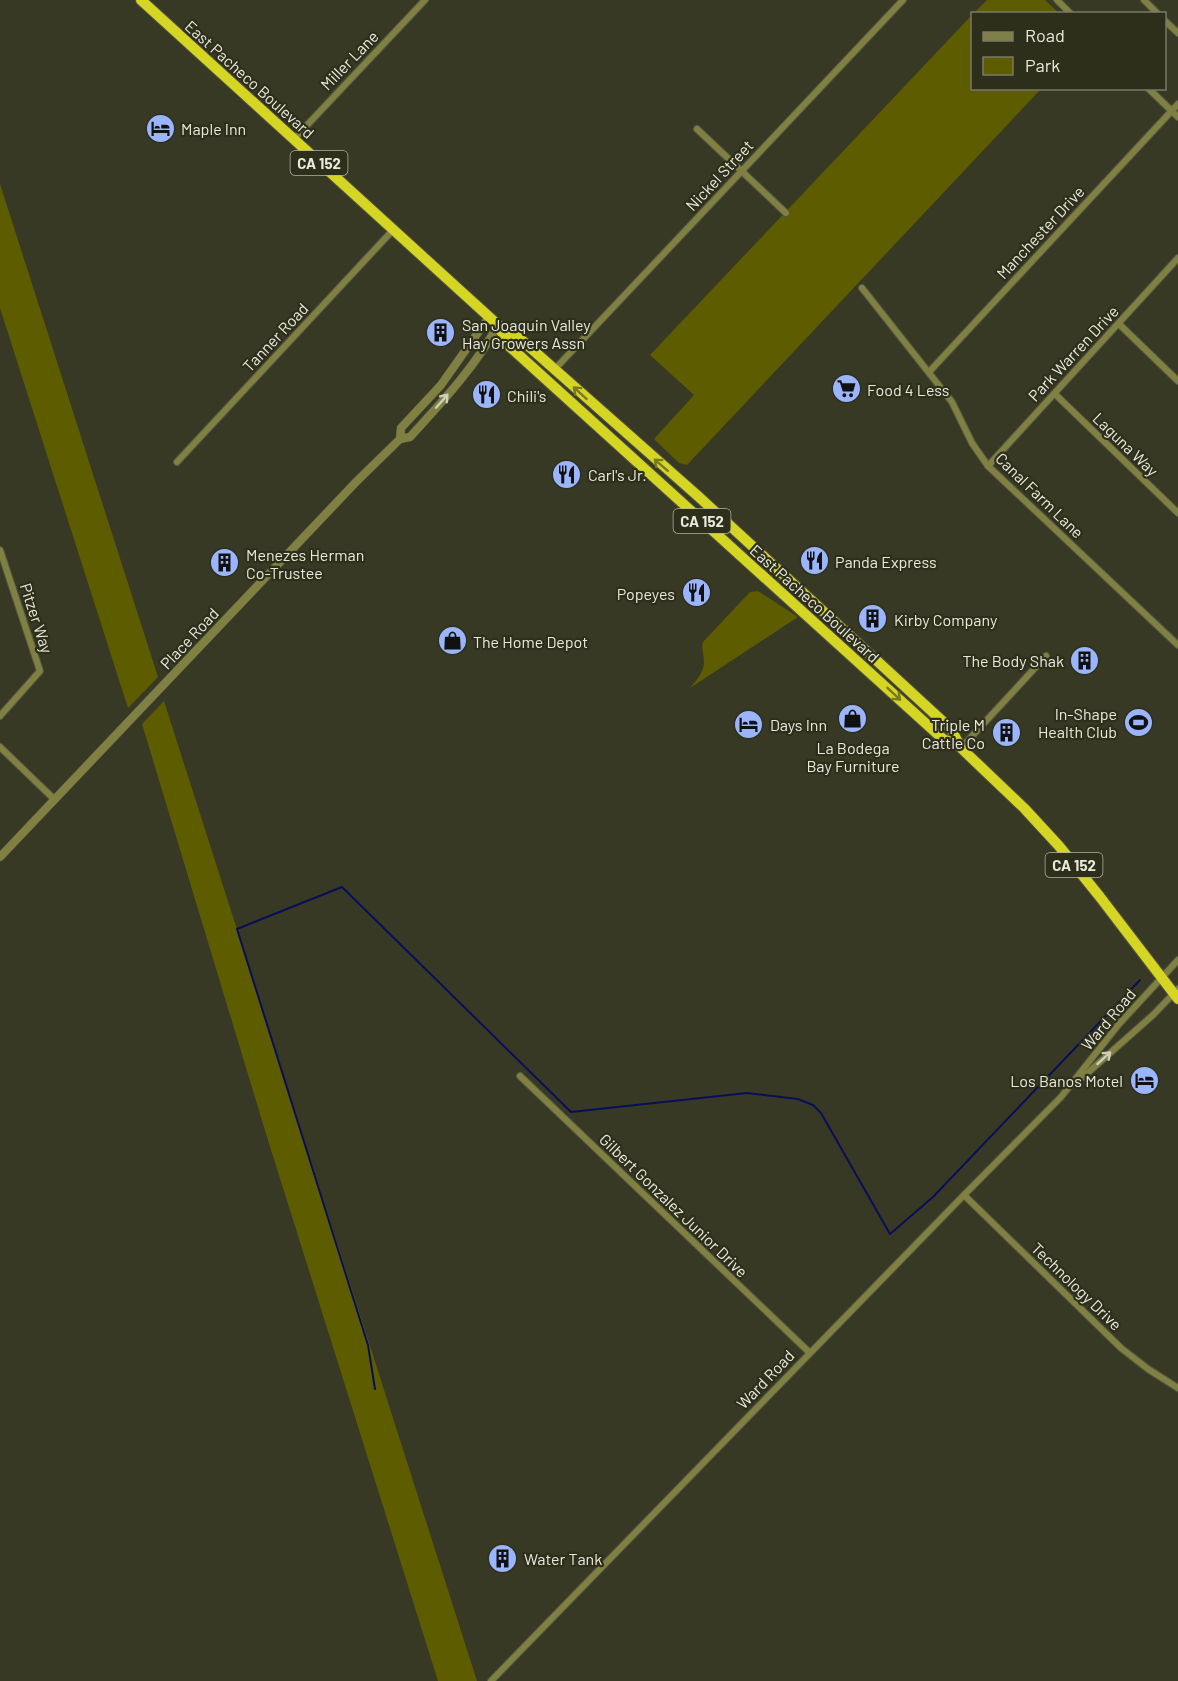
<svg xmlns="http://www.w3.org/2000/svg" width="1178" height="1681" viewBox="0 0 1178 1681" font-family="Barlow,sans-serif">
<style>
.green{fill:#5d5d00}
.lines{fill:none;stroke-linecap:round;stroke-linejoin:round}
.stream{stroke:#090e59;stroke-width:2}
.minor-casing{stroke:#545542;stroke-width:8}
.tertiary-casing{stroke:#545542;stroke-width:9}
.trunk-casing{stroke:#545542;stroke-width:12}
.minor{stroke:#7f8041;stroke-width:6}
.tertiary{stroke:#7f8041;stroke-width:8}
.trunk{stroke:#d5d524;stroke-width:10}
.oneway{stroke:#797a1f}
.oneway2{stroke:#cecfb6}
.labels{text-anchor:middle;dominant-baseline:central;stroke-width:4.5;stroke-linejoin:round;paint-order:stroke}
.shield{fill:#2e2f1b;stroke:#b1b1a3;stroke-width:1.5}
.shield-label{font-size:15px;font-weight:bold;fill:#e9e9dd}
.street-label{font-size:16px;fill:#e9e9dd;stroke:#2e2f1b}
.poi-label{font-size:16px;fill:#e9e9dd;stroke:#2e2f1b;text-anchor:start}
</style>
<rect width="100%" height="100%" fill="#383925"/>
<g class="green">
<polygon points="987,0 1045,0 1059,13 974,13"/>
<polygon points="972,15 972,88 1041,89 687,465 679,463 654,439 694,395 650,355"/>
<polygon points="0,184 158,677 128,708 0,308"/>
<path d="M758,591L798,617L690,688C696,681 704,672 704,662C704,654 701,649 703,642L750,592Z"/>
<polygon points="164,701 477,1681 438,1681 267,1137 142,724"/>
</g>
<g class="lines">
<polyline class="stream" points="375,1389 368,1345 237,929 342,887 571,1112 747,1093 798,1099 813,1105 821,1113 890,1234 933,1197 1140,980"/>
<defs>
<g id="minor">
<polyline points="1057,0 1071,14"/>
<polyline points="1144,0 1158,14"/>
<polyline points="1164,20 1178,33"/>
<polyline points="1148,88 1178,117"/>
<polyline points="697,129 786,213"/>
<polyline points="294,139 425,0"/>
<polyline points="862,288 952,402 972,443 988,466 1178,645"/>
<polyline points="1119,324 1178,381"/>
<polyline points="554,370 903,0"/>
<polyline points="929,372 1178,104"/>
<polyline points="1055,394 1178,513"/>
<polyline points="177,462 393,230"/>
<polyline points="988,466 1178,258"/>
<polyline points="0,550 40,671 0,716"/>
<polyline points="0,747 55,800"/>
<polyline points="961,748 1046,656"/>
<polyline points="520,1076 810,1353"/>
<polyline points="1075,1084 1153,1015 1178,989"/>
<polyline points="964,1195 1121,1348 1148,1369 1178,1388"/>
<polyline points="491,1681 964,1195 1061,1097 1119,1024 1178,960"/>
</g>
<g id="tertiary">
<polyline points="400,439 401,428 441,385 489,317"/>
<path d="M0,857L356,482L400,439L410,437C442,402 475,367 498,325"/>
</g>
<g id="trunk">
<polyline points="141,0 498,325 517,336 699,497 951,729 961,748 1024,808 1059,846 1100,897 1178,999"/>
<polyline points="498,325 509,346 943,739 961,747"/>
</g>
</defs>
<use href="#minor" class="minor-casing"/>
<use href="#tertiary" class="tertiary-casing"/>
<use href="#trunk" class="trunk-casing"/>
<use href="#minor" class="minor"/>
<use href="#tertiary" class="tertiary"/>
<use href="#trunk" class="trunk"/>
</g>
<defs><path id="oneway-shaft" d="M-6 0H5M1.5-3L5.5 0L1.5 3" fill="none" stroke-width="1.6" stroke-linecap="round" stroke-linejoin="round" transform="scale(1.5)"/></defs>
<g class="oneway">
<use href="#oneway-shaft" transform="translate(580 393) rotate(-138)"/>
<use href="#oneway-shaft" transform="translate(661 465) rotate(-139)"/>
<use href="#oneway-shaft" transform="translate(894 694) rotate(43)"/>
</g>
<g class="oneway2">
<use href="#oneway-shaft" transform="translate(442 401) rotate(-49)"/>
<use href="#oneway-shaft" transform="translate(1104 1058) rotate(-42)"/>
</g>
<defs>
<symbol id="hotel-disc" viewBox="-11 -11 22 22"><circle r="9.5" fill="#9ab5fd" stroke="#2e2f1b"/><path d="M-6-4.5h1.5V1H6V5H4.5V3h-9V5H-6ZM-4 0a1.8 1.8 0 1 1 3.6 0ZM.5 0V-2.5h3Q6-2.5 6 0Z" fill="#111"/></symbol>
<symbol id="building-disc" viewBox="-11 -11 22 22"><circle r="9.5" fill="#9ab5fd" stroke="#2e2f1b"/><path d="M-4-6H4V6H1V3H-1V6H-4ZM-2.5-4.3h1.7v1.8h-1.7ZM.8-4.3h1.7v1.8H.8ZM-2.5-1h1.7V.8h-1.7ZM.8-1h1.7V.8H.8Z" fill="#111"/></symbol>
<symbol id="supermarket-disc" viewBox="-11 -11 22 22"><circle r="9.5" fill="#9ab5fd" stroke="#2e2f1b"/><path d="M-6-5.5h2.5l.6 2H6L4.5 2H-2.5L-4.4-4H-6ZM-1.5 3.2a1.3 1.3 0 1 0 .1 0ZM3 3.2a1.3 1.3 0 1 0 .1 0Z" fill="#111"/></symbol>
<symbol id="restaurant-disc" viewBox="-11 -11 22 22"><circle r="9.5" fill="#9ab5fd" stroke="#2e2f1b"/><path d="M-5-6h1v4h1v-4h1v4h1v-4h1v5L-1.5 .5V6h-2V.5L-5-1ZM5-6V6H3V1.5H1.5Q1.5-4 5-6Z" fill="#111"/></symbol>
<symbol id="shop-disc" viewBox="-11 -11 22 22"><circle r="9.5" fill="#9ab5fd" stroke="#2e2f1b"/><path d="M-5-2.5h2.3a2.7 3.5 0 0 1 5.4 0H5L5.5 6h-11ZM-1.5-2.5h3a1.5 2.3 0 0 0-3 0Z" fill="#111"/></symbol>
<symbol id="stadium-disc" viewBox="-11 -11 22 22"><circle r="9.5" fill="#9ab5fd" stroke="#2e2f1b"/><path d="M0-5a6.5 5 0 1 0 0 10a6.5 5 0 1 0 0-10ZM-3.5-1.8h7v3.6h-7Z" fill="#111"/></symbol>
</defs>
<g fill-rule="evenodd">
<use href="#hotel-disc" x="144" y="112" width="33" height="33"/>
<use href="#building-disc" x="424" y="316" width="33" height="33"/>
<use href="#supermarket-disc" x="830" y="372" width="33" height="33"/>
<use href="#restaurant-disc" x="470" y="378" width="33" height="33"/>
<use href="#restaurant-disc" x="550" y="458" width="33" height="33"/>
<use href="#restaurant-disc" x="798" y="544" width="33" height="33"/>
<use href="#building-disc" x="208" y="546" width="33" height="33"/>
<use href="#restaurant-disc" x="680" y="576" width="33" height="33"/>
<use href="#building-disc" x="856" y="602" width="33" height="33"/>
<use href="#shop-disc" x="436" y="624" width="33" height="33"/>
<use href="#building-disc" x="1068" y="644" width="33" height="33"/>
<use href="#shop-disc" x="836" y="702" width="33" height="33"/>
<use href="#stadium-disc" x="1122" y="706" width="33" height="33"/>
<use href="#hotel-disc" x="732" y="708" width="33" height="33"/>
<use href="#building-disc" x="990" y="716" width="33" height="33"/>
<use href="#hotel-disc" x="1128" y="1064" width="33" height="33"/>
<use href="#building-disc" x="486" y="1542" width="33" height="33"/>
</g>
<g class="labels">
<g class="shield">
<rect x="290.5" y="151" width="57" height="24" rx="4.5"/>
<rect x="673.5" y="509" width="57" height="24" rx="4.5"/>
<rect x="1045.5" y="853" width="57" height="24" rx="4.5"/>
</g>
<g class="shield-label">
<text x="319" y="163">CA 152</text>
<text x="702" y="521">CA 152</text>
<text x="1074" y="865">CA 152</text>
</g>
<g class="street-label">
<text transform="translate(349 60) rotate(-46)">Miller Lane</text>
<text transform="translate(250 79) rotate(42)">East Pacheco Boulevard</text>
<text transform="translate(719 175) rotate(-47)">Nickel Street</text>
<text transform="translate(1040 232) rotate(-47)">Manchester Drive</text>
<text transform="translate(275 337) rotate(-47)">Tanner Road</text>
<text transform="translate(1073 353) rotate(-47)">Park Warren Drive</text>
<text transform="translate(1126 444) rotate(44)">Laguna Way</text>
<text transform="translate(1040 495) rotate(44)">Canal Farm Lane</text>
<text transform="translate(815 603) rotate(42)">East Pacheco Boulevard</text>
<text transform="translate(37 618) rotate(72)">Pitzer Way</text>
<text transform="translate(189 638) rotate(-47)">Place Road</text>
<text transform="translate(1108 1019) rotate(-50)">Ward Road</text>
<text transform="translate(674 1205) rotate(44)">Gilbert Gonzalez Junior Drive</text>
<text transform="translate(1077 1286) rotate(44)">Technology Drive</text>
<text transform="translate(765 1379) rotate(-46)">Ward Road</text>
</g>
<g class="poi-label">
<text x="181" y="128">Maple Inn</text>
<text x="462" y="324">San Joaquin Valley<tspan x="462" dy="18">Hay Growers Assn</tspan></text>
<text x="867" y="389">Food 4 Less</text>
<text x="507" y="395">Chili's</text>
<text x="588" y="474">Carl's Jr.</text>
<text x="246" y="554">Menezes Herman<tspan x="246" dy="18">Co-Trustee</tspan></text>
<text x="835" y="561">Panda Express</text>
<text x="675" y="593" text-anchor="end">Popeyes</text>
<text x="894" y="619">Kirby Company</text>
<text x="473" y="641">The Home Depot</text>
<text x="1064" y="660" text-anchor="end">The Body Shak</text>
<text x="1117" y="713" text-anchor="end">In-Shape<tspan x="1117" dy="18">Health Club</tspan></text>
<text x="770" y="724">Days Inn</text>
<text x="985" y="724" text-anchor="end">Triple M<tspan x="985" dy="18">Cattle Co</tspan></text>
<text x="853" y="747" text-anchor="middle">La Bodega<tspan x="853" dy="18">Bay Furniture</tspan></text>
<text x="1123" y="1080" text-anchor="end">Los Banos Motel</text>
<text x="524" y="1558">Water Tank</text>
</g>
</g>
<rect x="971" y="12" width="195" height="78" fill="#2e2f1b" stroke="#797969" stroke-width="1.5"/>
<rect x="983" y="32" width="30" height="9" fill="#7f8041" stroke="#797969" stroke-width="1.5"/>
<text x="1025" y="42" font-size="18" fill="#e9e9dd">Road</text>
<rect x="983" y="57" width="30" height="18" fill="#5d5d00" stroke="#797969" stroke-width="1.5"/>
<text x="1025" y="72" font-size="18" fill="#e9e9dd">Park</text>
</svg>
